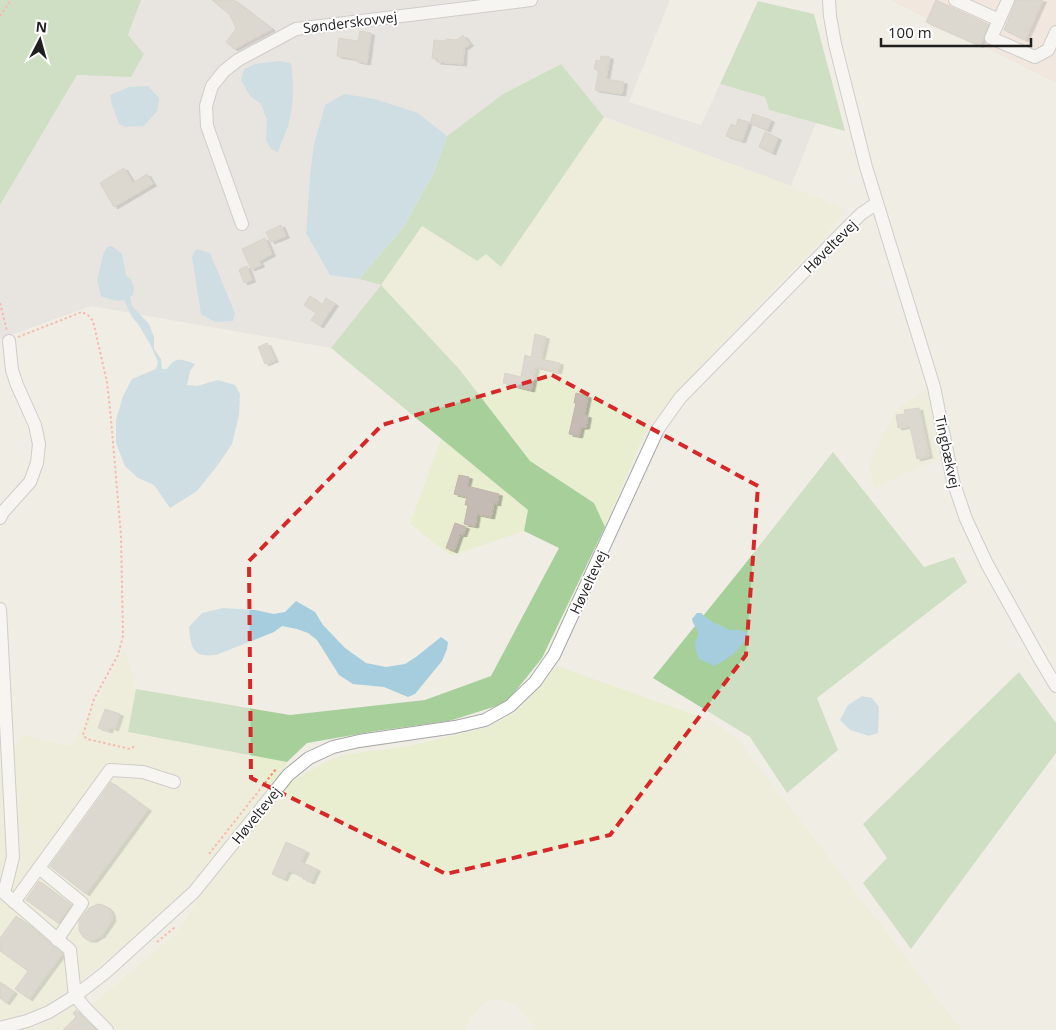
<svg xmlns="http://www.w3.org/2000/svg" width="1056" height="1030" viewBox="0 0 1056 1030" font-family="'Open Sans',sans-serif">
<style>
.residential{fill:#dddcdc}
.military{fill:#f1e0d8}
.farmland{fill:#eaeed0}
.forest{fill:#a6cf9a}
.water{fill:#a5cddd}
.building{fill:#c4bcb4;stroke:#c1b4a7;filter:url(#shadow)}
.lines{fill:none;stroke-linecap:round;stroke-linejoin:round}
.minor-casing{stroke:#a6a6a6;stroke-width:14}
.path{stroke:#fa826c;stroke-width:2;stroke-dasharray:2.5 2.5;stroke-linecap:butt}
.minor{stroke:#fff;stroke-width:12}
.marked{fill:none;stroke:#d62828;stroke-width:4;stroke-dasharray:10 6;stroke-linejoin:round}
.labels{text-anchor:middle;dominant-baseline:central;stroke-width:4;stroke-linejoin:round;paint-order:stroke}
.street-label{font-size:14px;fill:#1f1f1f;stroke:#fff}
</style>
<defs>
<filter id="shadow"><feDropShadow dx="3.5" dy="2" stdDeviation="0" flood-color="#0004"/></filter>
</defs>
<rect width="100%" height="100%" fill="#f0ede5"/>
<polygon class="residential" points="141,0 670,0 629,102 701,125 720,84 765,97 769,110 816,123 791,186 604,117 561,64 503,94 447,136 418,113 325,105 314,144 310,174 306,233 359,279 381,285 331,348 91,306 0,339 0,205 77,75 128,35"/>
<polygon class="military" points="890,0 1056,0 1056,83"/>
<g class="farmland">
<polygon points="604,117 791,186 845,209 835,225 682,386 643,437 605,527 594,503 530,462 460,370 381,285 421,226 477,261 485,254 502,266"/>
<polygon points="930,388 942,457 874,488 869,465 896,409"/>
<polygon points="441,439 528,510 524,531 451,556 410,524"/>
<polygon points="125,649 136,689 128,732 287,762 282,776 294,780 324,763 343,755 409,746 486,728 516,712 541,686 557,666 709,720 736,737 962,1030 536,1030 524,1013 514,1005 500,999 491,1000 480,1007 472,1017 465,1030 117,1030 92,1005 166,942 180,928 212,878 189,889 155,921 69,991 105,1030 11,1030 0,1024 0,773 22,734 71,746"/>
</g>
<g class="forest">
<polygon points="0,0 141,0 128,35 144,54 131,77 77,75 0,205"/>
<polygon points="758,1 814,14 845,131 769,110 765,97 720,84"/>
<polygon points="561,64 604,117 501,267 486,254 477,261 422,226 381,285 460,370 530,461 594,503 605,527 542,658 506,703 449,721 376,731 307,743 287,762 128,732 136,689 290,715 425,700 491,676 559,548 524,531 528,510 331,348 381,285 359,279 402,229 433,174 447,136 503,94"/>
<polygon points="833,452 924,567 954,557 967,582 817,698 838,750 787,793 750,737 653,678 741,569"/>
<polygon points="1019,672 1056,723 1056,753 911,949 863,883 887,858 863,824"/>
</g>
<g class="water">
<path d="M279,61L291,63C294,83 294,106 288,126C285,134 281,143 278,152L271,149L266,140L267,120L261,104L250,96L241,80L244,69L255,64Z"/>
<polygon points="148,86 159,98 158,110 144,126 125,127 119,124 112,105 110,95 129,87"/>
<polygon points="344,94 375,99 418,113 447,136 433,174 402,229 359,279 330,275 306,233 310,174 314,144 325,105"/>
<path d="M112,246L122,254L126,275L131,280L134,287L133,295L130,297L132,306L149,324L154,337V349L161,359L162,369H167C176,356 181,359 195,364L190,371L187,385L197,386L218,380L235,385L240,394L239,415L232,444L217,466L197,491L170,508L154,485L138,478L125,466L116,443V420L123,396L132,379L156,369L158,362L150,344L138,324L132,317L124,300C116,302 109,299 101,296L97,280L104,252L107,247Z"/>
<polygon points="196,249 210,253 235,313 233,321 215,322 201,314 192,257"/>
<path d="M296,601L315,612L323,625L345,648L366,663L386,667L405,664L416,657L441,637L448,642L447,649L442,661L415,694L408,697L384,687L353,684L339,675L317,640L308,633L297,629L282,626L274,632L216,655C192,658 191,647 189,627L202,613L223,608L255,610L274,614L285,612Z"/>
<path d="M697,613H701L711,621L730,630H741L748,633C743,649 728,659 714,666L699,659C697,654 695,649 695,643C696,640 697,637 698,635C698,629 693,625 692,619Z"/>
<polygon points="862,696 872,698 879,707 878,733 869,736 850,730 840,720 848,705"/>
</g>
<g class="building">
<polygon points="212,0 234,0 272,29 234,49 226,42 236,29 230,15"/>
<polygon points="936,0 988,24 980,46 926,22"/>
<polygon points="1016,0 1043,0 1025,40 1004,30"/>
<polygon points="360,31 371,33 367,63 356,61 356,59 337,56 339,38 358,41"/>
<polygon points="463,35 470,44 464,48 463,64 437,62 438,59 432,58 434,40 446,41 446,39 457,40"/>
<polygon points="601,56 610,57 606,79 624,82 622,94 595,90 599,70 594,69 596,60 600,61"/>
<polygon points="753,114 771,120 767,130 750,123"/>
<polygon points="738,119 749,122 742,141 726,136 731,124 736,126"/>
<polygon points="765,132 778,138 772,153 759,147"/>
<polygon points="124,168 133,183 147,174 153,184 114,207 100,183"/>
<polygon points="281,225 286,236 271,242 266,232"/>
<polygon points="265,238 272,254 259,261 261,265 251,269 242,249"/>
<polygon points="247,266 252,280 244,283 239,270"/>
<polygon points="310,296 322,305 326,298 335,304 320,326 311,320 316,313 304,305"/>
<polygon points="535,334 546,337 541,359 560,363 558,372 536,367 531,390 503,383 505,373 521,377 525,355 531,357"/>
<polygon points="267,343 275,360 265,364 258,347"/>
<polygon points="576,393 588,396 584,415 588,416 586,427 581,427 579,436 569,434 576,403 574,403"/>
<polygon points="919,408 929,456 917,459 910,426 898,428 896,415 905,414 904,410"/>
<polygon points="459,475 469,477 467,486 499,494 497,504 494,503 491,517 477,514 475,526 464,524 468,505 465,505 467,497 454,494"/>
<polygon points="455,523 466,527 463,535 460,534 454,551 446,548"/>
<polygon points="105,709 120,714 115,729 110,727 109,731 98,728"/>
<polygon points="111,782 148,809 86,894 50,866"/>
<polygon points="286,842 306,851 301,862 317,869 311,882 303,879 304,878 290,871 289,872 288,871 284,879 272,874"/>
<polygon points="39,881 71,905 58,923 26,900"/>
<polygon points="98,904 103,905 107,907 110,910 112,915 112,920 102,935 94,940 88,940 84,938 81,934 79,930 79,921 89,908"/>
<polygon points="16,916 27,924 62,954 29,999 15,989 28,971 0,951 0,938"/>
<polygon points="0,982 14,992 6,1003 0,998"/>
<polygon points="76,1010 81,1016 96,1030 63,1030 76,1017 73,1013"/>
</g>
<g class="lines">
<defs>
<g id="minor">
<polyline points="829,0 830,16 835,44 866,167 934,387 953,481 966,519 987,564 1041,661 1056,686"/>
<polyline points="955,0 999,20"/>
<polyline points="1008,0 991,38 1035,57 1048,50 1056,32"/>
<polyline points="242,224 207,126 206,106 212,86 224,71 238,60 296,29 531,0"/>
<polyline points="0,518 3,512 30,482 37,463 39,444 35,425 17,385 12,370 9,341"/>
<polyline points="0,609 13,857 4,893 70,950 75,996 87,1010 107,1030"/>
<polyline points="39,868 82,903 57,940"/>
<polyline points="14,902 110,770 143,772 174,782"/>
<polyline points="0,1028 27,1021 49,1012 75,996 106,972 194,892 288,775 309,758 333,747 359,741 455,727 485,720 510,706 535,682 554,655 658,429 680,398 842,233 861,214 877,203"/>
</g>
</defs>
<use href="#minor" class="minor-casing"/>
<g class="path">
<polyline points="0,16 11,0"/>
<polyline points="0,303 7,331"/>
<polyline points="18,337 82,312 89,316 93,321 107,382 111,419 121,536 123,636 118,655 94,699 83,735 87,739 130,749 136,745"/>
<polyline points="209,854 276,769"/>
<polyline points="157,942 174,928 173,927"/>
</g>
<use href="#minor" class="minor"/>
</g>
<path d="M0 0H1056V1030H0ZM552,375L758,486L746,655L610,835L446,874L251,778L249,561L382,425Z" fill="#f0ede5" fill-opacity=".55" fill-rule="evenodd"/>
<path class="marked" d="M552,375L758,486L746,655L610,835L446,874L251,778L249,561L382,425Z"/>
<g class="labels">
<g class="street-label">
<text transform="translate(350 22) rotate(-7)">Sønderskovvej</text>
<text transform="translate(830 246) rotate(-45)">Høveltevej</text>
<text transform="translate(948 452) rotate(78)">Tingbækvej</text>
<text transform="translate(588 582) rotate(-65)">Høveltevej</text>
<text transform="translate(256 815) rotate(-51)">Høveltevej</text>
</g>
</g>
<g transform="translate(40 40) rotate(6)" stroke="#ffffff" stroke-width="4" paint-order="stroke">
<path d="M0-4L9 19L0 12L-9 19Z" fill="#1f1f1f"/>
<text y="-8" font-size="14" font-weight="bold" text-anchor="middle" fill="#1f1f1f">N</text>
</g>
<path d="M881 38v8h150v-8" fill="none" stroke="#1f1f1f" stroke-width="2.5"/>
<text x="888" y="38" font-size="15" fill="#1f1f1f" stroke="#ffffff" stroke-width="4" paint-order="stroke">100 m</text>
</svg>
